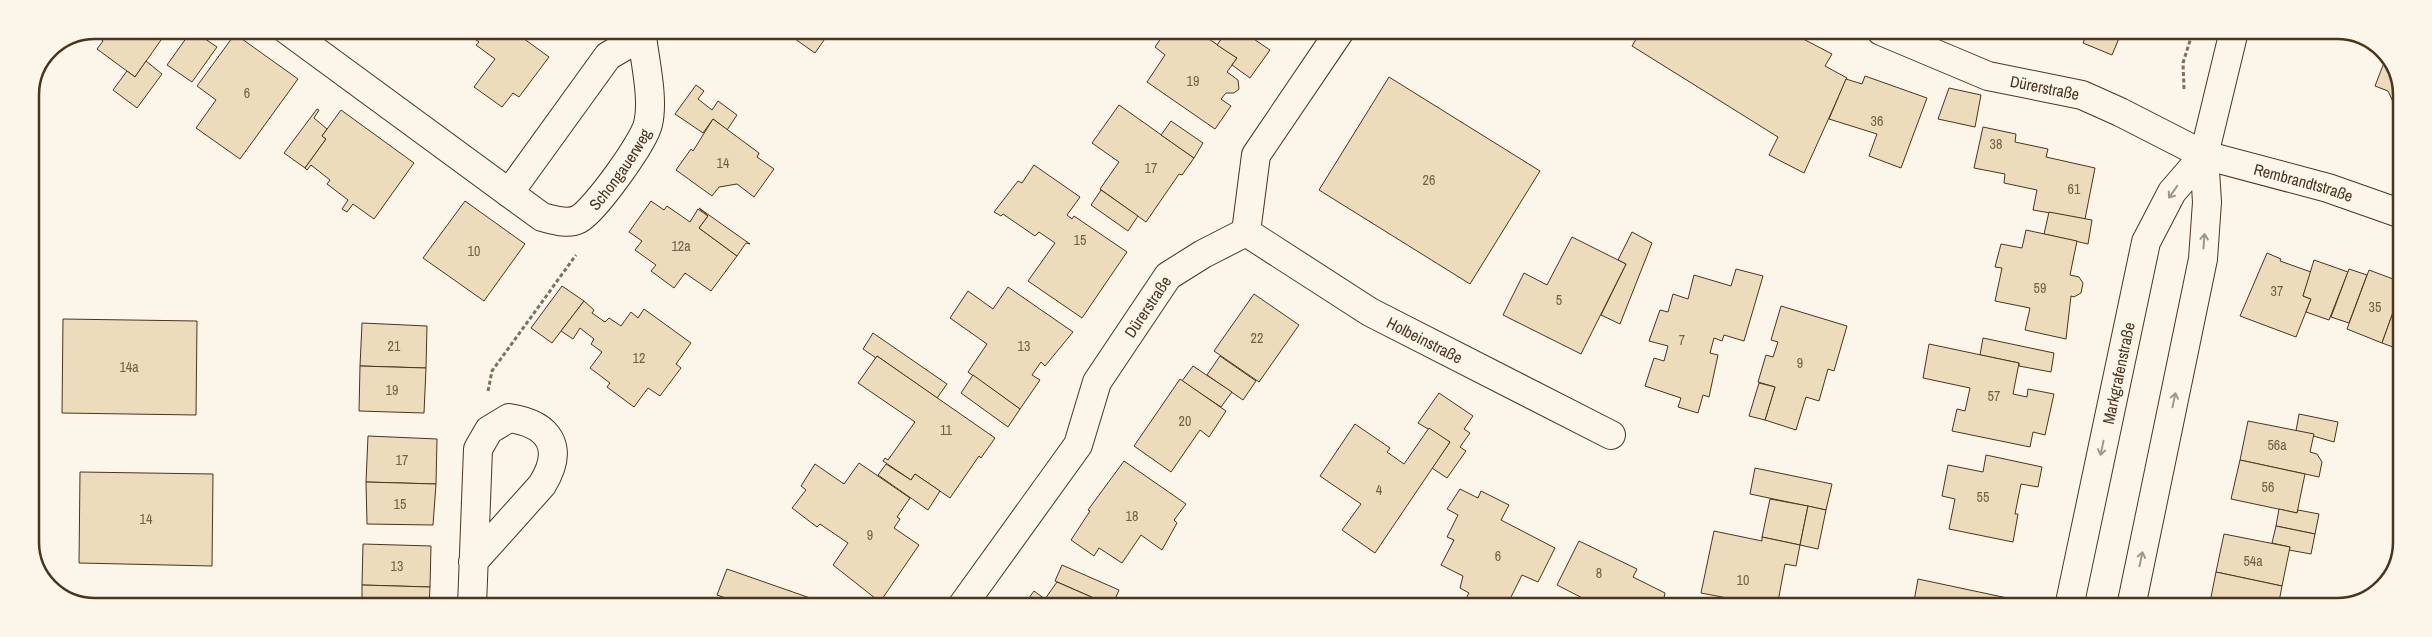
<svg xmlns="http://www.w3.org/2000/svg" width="2432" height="637" viewBox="0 0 2432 637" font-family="'Archivo Narrow',sans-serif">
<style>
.building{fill:#ecdcbc;stroke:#4a3520}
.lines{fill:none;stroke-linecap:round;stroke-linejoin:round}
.minor-casing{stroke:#4a3520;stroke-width:30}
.path{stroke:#7f6f5c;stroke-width:3;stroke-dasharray:4 2.5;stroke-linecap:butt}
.minor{stroke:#fbf6e9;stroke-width:28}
.oneway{stroke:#a29684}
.labels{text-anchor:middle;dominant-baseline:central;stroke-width:4;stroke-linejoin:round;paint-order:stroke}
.number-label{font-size:14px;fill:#725f47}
.street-label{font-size:16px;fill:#4a3520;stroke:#fbf6e9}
.rim{fill:none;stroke:#4a3520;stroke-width:2.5}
</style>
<rect width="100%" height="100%" fill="#fbf6e9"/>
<g class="building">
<polygon points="95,30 168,30 135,77 97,49 103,41 91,31"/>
<polygon points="192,30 217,47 192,82 167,65"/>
<polygon points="462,30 518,30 516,33 549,57 519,97 513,93 502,107 474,87 495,59 476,45 479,42"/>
<polygon points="793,30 831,30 815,53 795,39 798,34"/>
<polygon points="1166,31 1177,31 1189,39 1197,31 1237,58 1227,72 1238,80 1239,89 1234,93 1226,93 1221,99 1231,106 1215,129 1147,82 1165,55 1155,47"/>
<polygon points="1227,31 1242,31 1270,50 1250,78 1232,65 1237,58 1217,45"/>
<polygon points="1621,31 1641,31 1637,39"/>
<polygon points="1641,31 1788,31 1832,54 1825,66 1847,78 1804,173 1769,155 1778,137 1632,46"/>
<polygon points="2088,31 2122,31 2112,55 2083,43"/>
<polygon points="235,34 298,79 240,159 196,128 216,100 197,86"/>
<polygon points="2376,46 2386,52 2387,54 2375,50"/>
<polygon points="2387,55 2402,90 2402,105 2396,108 2388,91 2375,86"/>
<polygon points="146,61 162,74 137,108 113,90 127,71 135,77"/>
<polygon points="1865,76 1927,98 1901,168 1869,156 1877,134 1829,119 1846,79 1862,84"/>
<polygon points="1389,77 1540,171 1470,284 1319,190"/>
<polygon points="696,85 704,91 698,99 712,110 718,101 737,115 727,130 713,119 703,133 675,114"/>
<polygon points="1949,88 1981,95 1975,127 1938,119"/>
<polygon points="1119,105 1194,158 1182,175 1179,174 1146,222 1100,189 1119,162 1092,143"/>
<polygon points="317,109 319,110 314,118 327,129 322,136 326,139 305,168 284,153"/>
<polygon points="341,110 414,163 374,219 353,204 347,212 342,209 348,200 327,184 330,180 311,165 307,170 305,168 326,139 322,136"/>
<polygon points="713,119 759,153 757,157 774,169 754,197 737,184 719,187 712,196 676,170 691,149 693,151"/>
<polygon points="1171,121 1203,143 1194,158 1161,135"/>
<polygon points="1983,127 2016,134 2015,142 2048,149 2046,157 2095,168 2085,219 2033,210 2037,190 2004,183 2005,174 1974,168"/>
<polygon points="1034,165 1080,197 1067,215 1072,219 1074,216 1127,252 1082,318 1028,281 1055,243 1039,232 1035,236 1003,214 1001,216 994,212 1018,181 1022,183"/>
<polygon points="1101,190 1138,216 1128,231 1091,205"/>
<polygon points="465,201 525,244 484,301 423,258"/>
<polygon points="651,201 664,210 667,206 690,222 698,209 708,216 699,228 737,256 711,291 685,273 674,288 651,271 656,265 635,250 642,241 629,232"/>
<polygon points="699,208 750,244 746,243 737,256 699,228 708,216"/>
<polygon points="2049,212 2092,220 2088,244 2044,234"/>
<polygon points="2026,230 2077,241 2070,275 2079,277 2083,283 2081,293 2074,297 2071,296 2066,339 2025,330 2030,308 1995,301 2002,268 1995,267 2001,244 2022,248"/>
<polygon points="1632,232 1652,243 1620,324 1601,315 1626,264 1618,260"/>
<polygon points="1572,237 1626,264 1581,354 1503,315 1524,273 1547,285"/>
<polygon points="2267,253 2281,259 2280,261 2311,272 2303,296 2311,299 2296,337 2240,316"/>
<polygon points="2314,260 2348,272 2329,320 2306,312 2311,299 2303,296"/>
<polygon points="1736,269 1763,276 1744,341 1724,335 1722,341 1714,338 1710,353 1718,355 1709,397 1703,395 1698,413 1678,407 1681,398 1645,386 1654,358 1664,361 1668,346 1649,341 1660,310 1668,312 1673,294 1688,299 1694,275 1731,286"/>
<polygon points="2349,269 2367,275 2349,323 2331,317"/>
<polygon points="2369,270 2401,282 2401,290 2382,343 2347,329"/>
<polygon points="562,286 584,301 552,343 531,328"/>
<polygon points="1008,287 1073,332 1045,366 1041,362 1032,375 1040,380 1020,409 968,372 987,344 950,318 968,291 993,309"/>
<polygon points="2401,290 2401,350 2382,343"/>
<polygon points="1254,294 1299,325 1259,382 1214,351"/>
<polygon points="584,301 594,310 592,313 605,322 609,318 621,326 631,312 638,318 644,309 691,343 676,364 681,368 660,396 648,388 634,407 607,387 610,383 590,368 602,352 591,344 594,339 580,328 573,339 561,331"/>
<polygon points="1781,306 1847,326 1834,371 1828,369 1819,401 1806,397 1796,430 1765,420 1775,387 1758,382 1766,355 1773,357 1778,342 1771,340"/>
<polygon points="63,319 197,321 196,415 62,413"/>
<polygon points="362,323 427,326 426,368 360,366"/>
<polygon points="873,333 947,384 937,398 877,356 876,358 863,349"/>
<polygon points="1983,338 2054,353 2051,372 2019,366 2019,363 1980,355"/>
<polygon points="1929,344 2019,363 2013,394 2027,397 2028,389 2054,394 2045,435 2033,432 2030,447 1952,431 1957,409 1965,411 1970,388 1923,378"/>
<polygon points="877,356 995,438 981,458 979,456 950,498 915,474 911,480 883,461 885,458 888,460 915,422 858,383"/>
<polygon points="1220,356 1256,381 1243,400 1207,375"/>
<polygon points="360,366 426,368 424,413 359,411"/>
<polygon points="1193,366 1232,392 1221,407 1182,381"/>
<polygon points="973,375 1020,409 1008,427 961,393"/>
<polygon points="1180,379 1226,411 1209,437 1200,430 1171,472 1134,446"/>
<polygon points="1759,383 1775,387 1765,420 1749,416"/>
<polygon points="1439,393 1473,416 1464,429 1470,433 1460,447 1466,451 1447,478 1432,468 1450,442 1418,423"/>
<polygon points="2299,414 2338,422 2334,442 2296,431"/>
<polygon points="2248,421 2314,434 2310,452 2317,454 2322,462 2319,477 2240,460"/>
<polygon points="1355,424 1390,448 1387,452 1404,464 1429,428 1450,442 1375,553 1342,530 1361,504 1320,476"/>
<polygon points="368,436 437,439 436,484 366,482"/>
<polygon points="1986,455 2042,467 2038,487 2021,484 2015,514 2018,514 2013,542 1949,529 1955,499 1942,496 1948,465 1983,472"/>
<polygon points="2240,460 2305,474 2297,513 2231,499"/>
<polygon points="1124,461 1186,504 1174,520 1177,523 1162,550 1141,535 1122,563 1099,548 1094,556 1071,540 1090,511 1088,510"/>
<polygon points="859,463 910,498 897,517 900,519 894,528 919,545 880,602 833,565 848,543 820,524 817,527 792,508 806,490 801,486 815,464 844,484"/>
<polygon points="886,464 911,480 915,474 940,491 928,510 878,475"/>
<polygon points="1755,468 1832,484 1826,510 1750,494"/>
<polygon points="80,472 213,474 212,566 79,563"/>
<polygon points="366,482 436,484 433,525 367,524"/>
<polygon points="1460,489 1478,498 1481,491 1509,505 1501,520 1555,548 1538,582 1522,575 1506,607 1462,606 1469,593 1460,588 1463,576 1441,565 1454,540 1447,537 1458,515 1447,509"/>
<polygon points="1770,499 1808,506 1800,545 1762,537"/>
<polygon points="1808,506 1826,510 1818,549 1800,545"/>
<polygon points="2279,509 2297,513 2298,510 2319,514 2315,534 2276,526"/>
<polygon points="2276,526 2315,534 2311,554 2289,550 2290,547 2272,543"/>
<polygon points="1714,531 1762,541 1762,537 1800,545 1796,566 1785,564 1777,607 1747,607 1748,602 1701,593"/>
<polygon points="2224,534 2290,547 2282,586 2216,572"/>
<polygon points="1579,541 1637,569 1633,577 1665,593 1662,607 1600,607 1557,585"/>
<polygon points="363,544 431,546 430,587 362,585"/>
<polygon points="1062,565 1119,590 1112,606 1055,581"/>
<polygon points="727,569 833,606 739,606 740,603 717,595"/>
<polygon points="2216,572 2282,586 2278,607 2209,607"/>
<polygon points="1918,579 2012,599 2010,607 1913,607"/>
<polygon points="1057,582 1112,606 1113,606 1023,606 1034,591 1045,599"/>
<polygon points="362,585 430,587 429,606 362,606"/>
</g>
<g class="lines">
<defs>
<g id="minor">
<path id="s1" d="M287,30L542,217C554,220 568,225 579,219C595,210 644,142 648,124C654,99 645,62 642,36L646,30"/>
<path id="s2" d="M1881,31L1988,76L2082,95L2120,112L2204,155L2328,188L2402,214"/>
<polyline points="509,193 608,56 642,36"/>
<path id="s3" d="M1246,232L1370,312L1611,435"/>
<path d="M472,606L478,449L489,430L509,418C550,424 565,448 542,485L473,562"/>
<path id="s4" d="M962,606L1078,445L1097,382L1168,276L1203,254L1246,232L1256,155L1340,31"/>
<path id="s5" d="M2069,607L2146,242L2172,192L2204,155"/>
<polyline points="2131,607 2203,259 2207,202 2204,155 2234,31"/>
</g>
</defs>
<use href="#minor" class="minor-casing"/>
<g class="path">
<polyline points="2184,89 2183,63 2193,31"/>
<polyline points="488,391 492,371 576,255"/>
</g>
<use href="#minor" class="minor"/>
</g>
<defs><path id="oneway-shaft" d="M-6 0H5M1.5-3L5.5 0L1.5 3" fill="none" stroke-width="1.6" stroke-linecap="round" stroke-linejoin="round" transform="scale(1.25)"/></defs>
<g class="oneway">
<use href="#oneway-shaft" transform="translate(2173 192) rotate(125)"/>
<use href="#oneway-shaft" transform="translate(2204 241) rotate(-86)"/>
<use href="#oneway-shaft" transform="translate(2174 400) rotate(-78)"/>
<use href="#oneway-shaft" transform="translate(2102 448) rotate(102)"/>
<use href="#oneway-shaft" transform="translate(2141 559) rotate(-78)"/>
</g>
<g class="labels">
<g class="number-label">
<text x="1193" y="81">19</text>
<text x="247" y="93">6</text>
<text x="1877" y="121">36</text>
<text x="1996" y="144">38</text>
<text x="723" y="163">14</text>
<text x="1151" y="168">17</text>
<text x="1429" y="180">26</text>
<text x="2074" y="189">61</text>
<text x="1080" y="240">15</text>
<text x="681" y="246">12a</text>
<text x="474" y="251">10</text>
<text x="2040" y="288">59</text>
<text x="2277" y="291">37</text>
<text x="1559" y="300">5</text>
<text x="2375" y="307">35</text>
<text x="1257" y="338">22</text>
<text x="1682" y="340">7</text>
<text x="394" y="346">21</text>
<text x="1024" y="346">13</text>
<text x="639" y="358">12</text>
<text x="1800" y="363">9</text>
<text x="129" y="367">14a</text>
<text x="392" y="390">19</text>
<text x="1994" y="396">57</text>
<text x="1185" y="421">20</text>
<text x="946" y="430">11</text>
<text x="2277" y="445">56a</text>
<text x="402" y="460">17</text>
<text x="2268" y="487">56</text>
<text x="1379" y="490">4</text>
<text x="1983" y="497">55</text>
<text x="400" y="504">15</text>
<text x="1132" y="516">18</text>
<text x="146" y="519">14</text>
<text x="870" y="535">9</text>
<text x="1498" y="556">6</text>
<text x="2253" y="561">54a</text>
<text x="397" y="566">13</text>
<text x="1599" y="573">8</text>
<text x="1743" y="580">10</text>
</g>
<g class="street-label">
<text stroke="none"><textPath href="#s2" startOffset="174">Dürerstraße</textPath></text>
<text stroke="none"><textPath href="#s1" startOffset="419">Schongauerweg</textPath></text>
<text stroke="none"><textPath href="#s2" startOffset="451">Rembrandtstraße</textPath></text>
<text stroke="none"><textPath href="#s4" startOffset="355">Dürerstraße</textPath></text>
<text stroke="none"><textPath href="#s3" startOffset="209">Holbeinstraße</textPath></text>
<text stroke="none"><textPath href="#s5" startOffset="239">Markgrafenstraße</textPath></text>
</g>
</g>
<path d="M0 0H2432V637H0ZM95 39H2337A56 56 0 0 1 2393 95V542A56 56 0 0 1 2337 598H95A56 56 0 0 1 39 542V95A56 56 0 0 1 95 39Z" fill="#fbf6e9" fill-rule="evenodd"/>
<path class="rim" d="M95 39H2337A56 56 0 0 1 2393 95V542A56 56 0 0 1 2337 598H95A56 56 0 0 1 39 542V95A56 56 0 0 1 95 39Z"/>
</svg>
